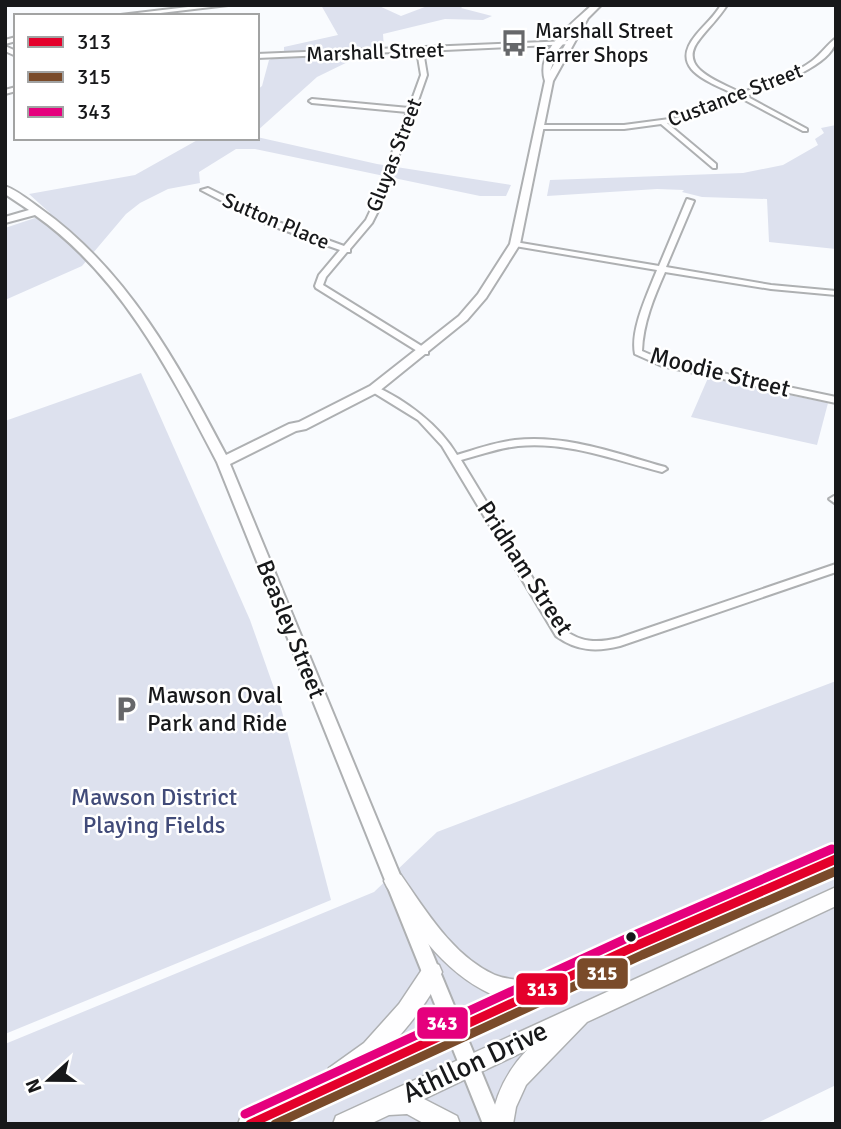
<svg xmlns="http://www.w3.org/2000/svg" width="841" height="1129" viewBox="0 0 841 1129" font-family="Signika,sans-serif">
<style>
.green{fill:#dde1ee}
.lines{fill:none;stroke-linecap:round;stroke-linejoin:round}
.street-casing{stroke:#aeb0b2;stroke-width:4}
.secondary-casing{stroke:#aeb0b2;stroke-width:4}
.primary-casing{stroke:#aeb0b2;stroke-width:3}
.street{fill:#fefeff;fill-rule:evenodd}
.secondary{fill:#fefeff;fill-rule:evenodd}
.primary{fill:#fefeff;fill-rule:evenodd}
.bus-1-casing{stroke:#fff;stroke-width:14}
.bus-2-casing{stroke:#fff;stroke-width:14}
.bus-3-casing{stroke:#fff;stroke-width:14}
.bus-1{stroke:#e4002b;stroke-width:9}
.bus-2{stroke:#7a4b2a;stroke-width:9}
.bus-3{stroke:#e5007d;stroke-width:9}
.bus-dot{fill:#17181a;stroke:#fff;stroke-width:2.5}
.labels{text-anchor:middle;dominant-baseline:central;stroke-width:5;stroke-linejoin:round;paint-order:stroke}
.far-poi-label{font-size:21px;fill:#17181a;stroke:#fff;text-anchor:start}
.far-street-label{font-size:21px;fill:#17181a;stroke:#fff}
.street-label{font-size:24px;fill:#17181a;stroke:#fff}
.poi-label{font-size:24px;fill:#17181a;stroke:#fff;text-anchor:start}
.park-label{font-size:24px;fill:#414b79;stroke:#fff}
.near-street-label{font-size:28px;fill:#17181a;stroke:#fff}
.line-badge{stroke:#fff;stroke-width:2.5}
.badge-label{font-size:19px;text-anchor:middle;font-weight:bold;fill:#fff}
</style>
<rect width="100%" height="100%" fill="#f9fbfe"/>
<g class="green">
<polygon points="321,5 377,5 401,16 430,5 464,5 461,8 492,16 483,20 445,19 383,34 384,49 358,57 317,77 257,131 257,90 262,86 269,60 284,53 284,47 338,35"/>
<polygon points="836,125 836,249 769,242 767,199 702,197 682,192 684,190 657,189 547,196 550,180 743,173 783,165 818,145 815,139 824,133 821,128"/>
<polygon points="257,137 377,164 511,185 506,196 480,196 255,149 236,149 199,172 200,183 168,189 140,203 126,214 82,266 5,300 5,228 50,213 29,194 135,175 201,138"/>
<polygon points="141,373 250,620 281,708 331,900 5,1034 5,421"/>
<polygon points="708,378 828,403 817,445 691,417"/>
<polygon points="836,681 836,1085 755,1124 5,1124 5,1044 374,892 437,832"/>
</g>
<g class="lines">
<defs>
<g id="street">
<polygon points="205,5 228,5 135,16 112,16"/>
<path d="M721,5H727C719,18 708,28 699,40C676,69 721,82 741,93C765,84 792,76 812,61C821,54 827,45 836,38C836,66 768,87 746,96L807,129V131H803L741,98L680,121L667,123L716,164V168H713L661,124L624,129H539L536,127L539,125H624L677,118L736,95C711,82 667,70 696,35C704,25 714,17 721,5Z"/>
<polygon points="16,37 16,41 5,44 5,40"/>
<polygon points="569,41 571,42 571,44 423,51 427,75 382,203 372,223 350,249 350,252 347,252 326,277 323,285 428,350 428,354 422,354 316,288 315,286 319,275 340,250 264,223 201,190 208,188 270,219 344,246 366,220 374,203 407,112 312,103 309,101 312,99 409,108 421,75 417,51 257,58 257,54"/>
<polygon points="5,46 16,51 16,56 5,51"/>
<polygon points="16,87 16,91 5,94 5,90"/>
<path d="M687,199L694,201L666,267L771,285L836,291V295L771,289L665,272C654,297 643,323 642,351L665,361L836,397V403L662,366L635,354C630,330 648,293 657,270L515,246L511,244L515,242L659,266Z"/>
<path d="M374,386C405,399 440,426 457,455C476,449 496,442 515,440C566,434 618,454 665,467L667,469L662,472C616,460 567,441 518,446C499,448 480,455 461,460L564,630C582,643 598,643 619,638L836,564V572L620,646C596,652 577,651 556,636L442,446L418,420L371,391L369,389Z"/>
<polygon points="834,496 836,496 836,504 829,499"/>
</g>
<path id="secondary" d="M592,5H601L588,18L553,81L520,244L486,298L467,320L378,392L306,429L296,431L230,464L503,1124H483L217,462C169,370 121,276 35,215L5,223V217L29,210L5,194V186C18,191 30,201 41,209C127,270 178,364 226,455L289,424L299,422L370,386L459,316L478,294L510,244L545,81C535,50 572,24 592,5ZM572,33L550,71L558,50Z"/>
<g id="primary">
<path d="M836,850V868L645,952L275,1124H238L241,1116L326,1077L329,1068L364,1043L399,1004L425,965L432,962L439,965L442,972C430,1001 409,1025 388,1049L500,998C447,977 418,933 387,887L384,881L387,875L394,872L401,875C426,911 453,956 495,975C507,980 520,979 532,983Z"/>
<path d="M836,887V906L587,1022L526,1085L516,1107L513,1124H491C495,1095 507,1071 527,1050L424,1099L457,1116L460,1124H425L407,1114L389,1115L370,1124H333L336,1116Z"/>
</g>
</defs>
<use href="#street" class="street-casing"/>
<use href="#secondary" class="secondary-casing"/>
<use href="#primary" class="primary-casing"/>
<use href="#street" class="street"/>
<use href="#secondary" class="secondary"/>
<use href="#primary" class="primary"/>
<defs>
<polyline id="bus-1" points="250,1124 638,945 836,859"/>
<polyline id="bus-2" points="275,1124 642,955 836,871"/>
<polyline id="bus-3" points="245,1114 634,935 832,849"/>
</defs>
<use href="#bus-1" class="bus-1-casing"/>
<use href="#bus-2" class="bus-2-casing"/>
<use href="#bus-3" class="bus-3-casing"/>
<use href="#bus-1" class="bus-1"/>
<use href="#bus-2" class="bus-2"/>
<use href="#bus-3" class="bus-3"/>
</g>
<defs>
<symbol id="bus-bare" viewBox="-9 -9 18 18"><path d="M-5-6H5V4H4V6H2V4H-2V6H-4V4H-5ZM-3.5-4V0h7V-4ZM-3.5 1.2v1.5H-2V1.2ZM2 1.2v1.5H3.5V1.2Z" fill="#66676a" stroke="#fff" stroke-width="2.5" paint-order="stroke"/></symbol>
<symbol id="parking-bare" viewBox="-9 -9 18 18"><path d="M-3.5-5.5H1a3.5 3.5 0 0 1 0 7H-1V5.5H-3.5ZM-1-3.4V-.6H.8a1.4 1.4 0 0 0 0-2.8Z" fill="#66676a" stroke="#fff" stroke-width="2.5" paint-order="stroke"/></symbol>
</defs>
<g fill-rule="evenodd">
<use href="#bus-bare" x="495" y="24" width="38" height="38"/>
<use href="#parking-bare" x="107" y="690" width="38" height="38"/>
</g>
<circle class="bus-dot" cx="631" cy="937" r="6"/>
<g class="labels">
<g class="far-poi-label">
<text x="535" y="31">Marshall Street<tspan x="535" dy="24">Farrer Shops</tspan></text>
</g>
<g class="far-street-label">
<text transform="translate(375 52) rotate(-2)">Marshall Street</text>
<text transform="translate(735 95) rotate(-21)">Custance Street</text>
<text transform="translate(394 155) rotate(-69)">Gluyas Street</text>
<text transform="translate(276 221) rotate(23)">Sutton Place</text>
</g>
<g class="street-label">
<text transform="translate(720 372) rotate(14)">Moodie Street</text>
<text transform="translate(525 568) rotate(57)">Pridham Street</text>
<text transform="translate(291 629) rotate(68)">Beasley Street</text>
</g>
<g class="poi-label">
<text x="147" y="695">Mawson Oval<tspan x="147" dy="28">Park and Ride</tspan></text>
</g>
<g class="park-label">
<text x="154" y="797">Mawson District<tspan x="154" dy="28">Playing Fields</tspan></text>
</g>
<g class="near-street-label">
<text transform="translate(475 1062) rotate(-25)">Athllon Drive</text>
</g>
</g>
<g class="line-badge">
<rect x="576" y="957" width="53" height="33" rx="7" fill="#7a4b2a"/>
<rect x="515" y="972" width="54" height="34" rx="7" fill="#e4002b"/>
<rect x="416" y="1006" width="53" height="34" rx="7" fill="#e5007d"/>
</g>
<g class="badge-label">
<text x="602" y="980">315</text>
<text x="542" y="996">313</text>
<text x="442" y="1030">343</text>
</g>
<rect width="841" height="1129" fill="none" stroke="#17181a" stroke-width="14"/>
<rect x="14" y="14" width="245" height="126" fill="#ffffff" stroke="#a2a3a3" stroke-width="2"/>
<rect x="28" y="37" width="35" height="10" fill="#e4002b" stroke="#a2a3a3" stroke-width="2"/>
<text x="77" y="49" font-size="21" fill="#17181a">313</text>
<rect x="28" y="72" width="35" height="10" fill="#7a4b2a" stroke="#a2a3a3" stroke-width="2"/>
<text x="77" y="84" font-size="21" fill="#17181a">315</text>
<rect x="28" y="107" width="35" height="10" fill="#e5007d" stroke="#a2a3a3" stroke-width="2"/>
<text x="77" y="119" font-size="21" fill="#17181a">343</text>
<g transform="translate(49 1080) rotate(249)" stroke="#ffffff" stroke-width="5" paint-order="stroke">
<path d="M0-5L12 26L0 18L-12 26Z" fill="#17181a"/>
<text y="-10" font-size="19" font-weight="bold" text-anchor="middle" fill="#17181a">N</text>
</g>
</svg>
